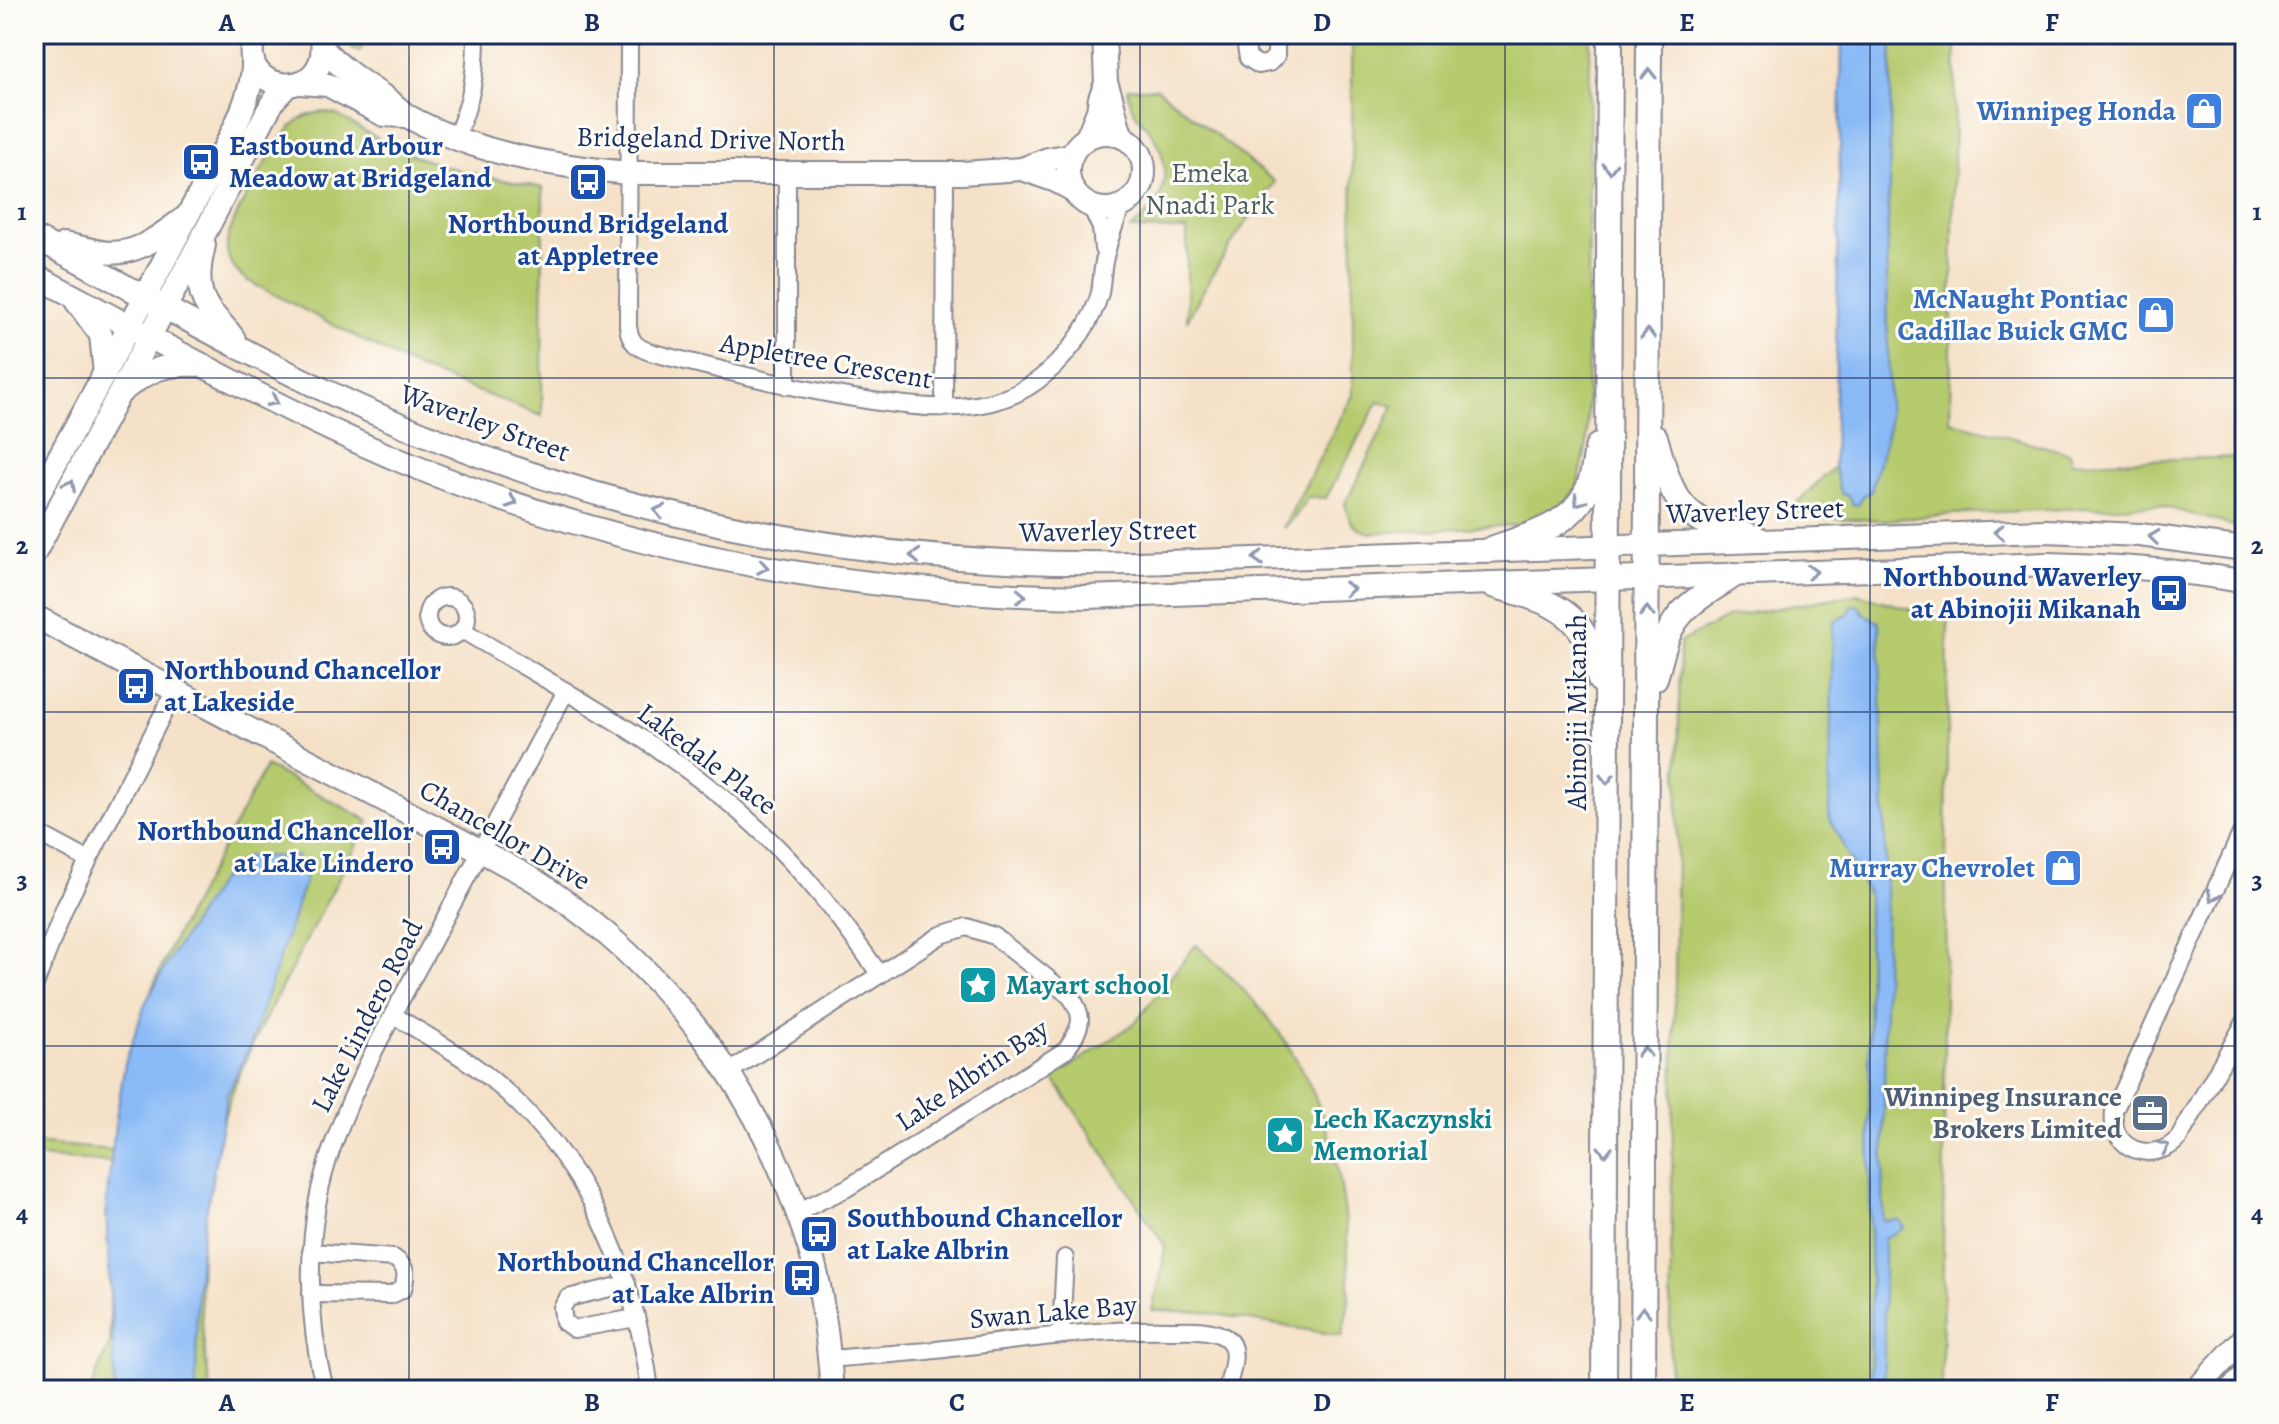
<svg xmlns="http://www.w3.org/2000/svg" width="2279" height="1424" viewBox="0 0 2279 1424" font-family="Alegreya,serif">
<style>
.green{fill:#b6ca6e;stroke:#687c66;stroke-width:2}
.water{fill:#8abaf6;stroke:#5274aa;stroke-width:2}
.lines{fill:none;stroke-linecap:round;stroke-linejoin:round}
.street-casing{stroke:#888892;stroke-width:20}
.secondary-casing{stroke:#888892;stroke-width:26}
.primary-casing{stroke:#888892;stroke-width:28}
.street{stroke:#fff;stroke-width:16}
.secondary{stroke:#fff;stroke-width:22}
.primary{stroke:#fff;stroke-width:24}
.oneway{stroke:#8d97ae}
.grid{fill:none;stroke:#1b2f5e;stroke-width:2;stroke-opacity:0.55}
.labels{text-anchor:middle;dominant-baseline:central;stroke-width:6;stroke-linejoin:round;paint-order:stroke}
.shop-label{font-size:28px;font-weight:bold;fill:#366cbe;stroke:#fdfcf7;text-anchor:end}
.street-label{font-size:28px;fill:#1b2f5e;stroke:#fdfcf7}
.transit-label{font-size:28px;font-weight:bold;fill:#164399;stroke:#fdfcf7;text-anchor:start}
.park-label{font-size:28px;fill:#4a5e63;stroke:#fdfcf7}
.culture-label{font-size:28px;font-weight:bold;fill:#0d838f;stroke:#fdfcf7;text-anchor:start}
.service-label{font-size:28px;font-weight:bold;fill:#4e5e75;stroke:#fdfcf7;text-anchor:end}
.neatline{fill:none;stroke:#1b2f5e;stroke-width:3}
.grid-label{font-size:26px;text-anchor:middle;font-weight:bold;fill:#1b2f5e}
</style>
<rect width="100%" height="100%" fill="#fdfcf7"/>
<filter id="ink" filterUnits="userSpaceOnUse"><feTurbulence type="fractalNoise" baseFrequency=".0125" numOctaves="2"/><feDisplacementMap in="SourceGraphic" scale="16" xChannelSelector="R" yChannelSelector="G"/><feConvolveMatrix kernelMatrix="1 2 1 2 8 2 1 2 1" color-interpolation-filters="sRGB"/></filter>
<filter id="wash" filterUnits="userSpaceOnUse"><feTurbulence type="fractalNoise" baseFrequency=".006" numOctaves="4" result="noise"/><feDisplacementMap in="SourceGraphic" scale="32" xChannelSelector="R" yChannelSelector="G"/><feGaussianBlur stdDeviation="1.8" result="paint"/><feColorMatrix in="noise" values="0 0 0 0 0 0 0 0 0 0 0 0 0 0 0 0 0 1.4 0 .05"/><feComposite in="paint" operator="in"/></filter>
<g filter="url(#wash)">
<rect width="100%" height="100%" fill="#f5e1c7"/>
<g class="green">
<polygon points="346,34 370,34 359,52 353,50"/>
<path d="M1352,34H1590L1587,445L1577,489L1554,514L1532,523L1517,525L1371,533C1353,529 1349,522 1345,504L1394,406L1378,402L1326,498L1308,497L1295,517L1283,528L1353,395Z"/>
<polygon points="1892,34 1956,34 1950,421 2069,453 2071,462 2245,457 2245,529 2158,505 1954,514 1887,520 1782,517 1834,467 1841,492 1880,456 1889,425 1887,275"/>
<path d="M1128,88H1157L1275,182C1241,227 1212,271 1187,321V230L1131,229C1140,221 1150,213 1157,202C1169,180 1166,151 1150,131C1137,116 1129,108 1128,88Z"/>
<path d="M323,112L337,115C362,129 388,146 415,156C456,172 500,179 543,188L542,416L417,368L248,281C235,272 226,260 227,244C227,223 281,131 299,120C307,115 314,113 323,112Z"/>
<polygon points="1857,594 1948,619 1942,1390 1669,1390 1680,642 1728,617"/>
<path d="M266,766L369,821C344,869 318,917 293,966C267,1014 241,1062 225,1114C198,1203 193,1299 211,1390H90L110,1343L111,1162L34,1157V1143L113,1150L138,1027L152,988L175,937Z"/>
<path d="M1196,945C1224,970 1250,994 1273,1024C1325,1093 1347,1178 1348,1264C1349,1276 1350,1288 1349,1300C1347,1312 1344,1324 1342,1336L1204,1312L1152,1310L1161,1275L1165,1246L1053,1078L1135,1023Z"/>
</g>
<g class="water">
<polygon points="1842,34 1892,34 1887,275 1889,425 1871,492 1863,496 1858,505 1852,504 1849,497 1841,493 1834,467"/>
<polygon points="1853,605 1859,606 1864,614 1879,622 1886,881 1883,1221 1899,1220 1904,1228 1884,1239 1884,1390 1871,1390 1868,894 1829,818 1833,622 1848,614"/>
<polygon points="297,856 306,878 250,1046 227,1095 202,1237 197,1294 196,1390 115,1390 106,1206 115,1125 125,1063 145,1004 169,960 220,880 246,857"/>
</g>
</g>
<g filter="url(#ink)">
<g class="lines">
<defs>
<g id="street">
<path d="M629,34L628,326C630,343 637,348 653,353C726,371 798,390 873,401C917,407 962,413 1005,398C1038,386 1063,361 1082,332C1090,320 1096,307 1100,293C1102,281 1102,269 1105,257C1109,239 1115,222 1123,205"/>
<polyline points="1244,34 1248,58 1259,65 1269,63 1276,56 1276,34"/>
<path d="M455,138C472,102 476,74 476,34"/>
<polyline points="787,172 787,386"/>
<polyline points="1091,206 1101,228 1103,249"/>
<polyline points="944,408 945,173"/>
<circle cx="447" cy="617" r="20"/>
<path d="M462,630C563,690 669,746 755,826C803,869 843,922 880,975"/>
<path d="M2245,825L2114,1111C2109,1151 2154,1165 2179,1138L2245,1022"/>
<polyline points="34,831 88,860"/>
<polyline points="34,987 65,907 175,690"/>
<path d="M393,1015C426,1035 460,1054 490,1078C585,1155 635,1271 650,1390"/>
<path d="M729,1072L941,935L967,927L994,936L1070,996C1087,1019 1080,1028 1066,1050L847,1188L797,1212"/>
<polyline points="627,1284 568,1298 562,1308 564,1322 574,1329 636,1318"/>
<path d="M311,1294L391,1295L403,1289C407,1274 407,1267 394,1258L311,1252"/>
<polyline points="1061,1335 1065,1258"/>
<path d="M829,1359C862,1356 895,1354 927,1351C1009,1342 1089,1328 1172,1330C1188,1330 1212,1328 1226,1338C1241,1349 1230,1375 1227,1390"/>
<path d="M325,1390C305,1312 305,1221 333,1145C360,1070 400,1002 437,933C480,852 523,772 566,691"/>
</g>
<g id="secondary">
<path d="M256,34C230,93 331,107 322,39"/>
<path d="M323,49C342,69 363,83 386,98C394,104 401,112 409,117C476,154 554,166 629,173H962L1022,169L1048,159L1072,155"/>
<polyline points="300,83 328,85 384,115 405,116"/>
<path d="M1106,83C1114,101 1115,119 1122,137"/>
<circle cx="1106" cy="171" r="38"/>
<polyline points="1087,138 1098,111 1100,98 1106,83 1104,34"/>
<polyline points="1022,169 1056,181 1073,190"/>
<path d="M34,237C144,295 253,359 367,410C612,519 870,568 1137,563L2046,531L2140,535L2245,549"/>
<path d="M64,244C77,246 89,250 102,252C135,257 158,237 183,219"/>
<path d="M204,245C199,266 195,290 209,309C217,320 227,328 234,339"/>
<path d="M34,275C155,339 275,408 401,461C619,552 850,594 1086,597L2047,564C2114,566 2179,569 2245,582"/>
<polyline points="76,301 101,335 105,374"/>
<path d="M122,391C150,369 165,363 200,365"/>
<path d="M34,503C86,408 137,313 187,217C208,177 255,104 253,61"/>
<polyline points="34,554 209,225 265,116 274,100 287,86"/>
<path d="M34,616L481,851C504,864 528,875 549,890C660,966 746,1074 793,1201C802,1225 811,1250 817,1276C825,1313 829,1352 832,1390"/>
<polyline points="2196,1390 2245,1337"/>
<polyline points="2230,1390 2245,1375"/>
</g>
<g id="primary">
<path d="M1655,437C1664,469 1672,508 1705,522C1715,527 1726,528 1736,531C1744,533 1752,537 1760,540"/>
<path d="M1489,550C1528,535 1575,527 1590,483C1594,471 1595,458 1598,446"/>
<path d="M1490,584C1523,595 1564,601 1583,633C1592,647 1595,664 1600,680"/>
<path d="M1655,678C1660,664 1662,649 1668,635C1680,605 1709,592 1734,575"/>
<polyline points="1604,1390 1610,34"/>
<polyline points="1643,1390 1649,34"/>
</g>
</defs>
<use href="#street" class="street-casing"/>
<use href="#secondary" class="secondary-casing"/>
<use href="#primary" class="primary-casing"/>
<use href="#street" class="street"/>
<use href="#secondary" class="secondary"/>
<use href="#primary" class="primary"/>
</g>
<defs><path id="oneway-chevron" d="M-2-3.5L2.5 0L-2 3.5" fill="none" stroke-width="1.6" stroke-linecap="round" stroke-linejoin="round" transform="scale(2)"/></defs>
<g class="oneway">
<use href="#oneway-chevron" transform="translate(1649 74) rotate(-90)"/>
<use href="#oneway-chevron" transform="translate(1610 168) rotate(90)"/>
<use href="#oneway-chevron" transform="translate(1648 334) rotate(-90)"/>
<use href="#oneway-chevron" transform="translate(273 401) rotate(27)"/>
<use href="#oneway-chevron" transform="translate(70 485) rotate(-62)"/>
<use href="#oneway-chevron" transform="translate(1579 501) rotate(125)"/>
<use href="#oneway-chevron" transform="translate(512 502) rotate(19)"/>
<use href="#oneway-chevron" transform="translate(659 511) rotate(-166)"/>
<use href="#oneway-chevron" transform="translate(1999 532) rotate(179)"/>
<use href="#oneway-chevron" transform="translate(2154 537) rotate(-173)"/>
<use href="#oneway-chevron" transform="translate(915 556) rotate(-175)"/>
<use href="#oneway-chevron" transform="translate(1258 558) rotate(178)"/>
<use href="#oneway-chevron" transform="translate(763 567) rotate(10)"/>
<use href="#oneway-chevron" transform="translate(1812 572) rotate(-2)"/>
<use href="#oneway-chevron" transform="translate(1349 589) rotate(-2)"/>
<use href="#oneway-chevron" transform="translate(1021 596) rotate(2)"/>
<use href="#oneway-chevron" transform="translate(1647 612) rotate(-89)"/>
<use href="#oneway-chevron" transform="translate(1607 779) rotate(90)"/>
<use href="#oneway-chevron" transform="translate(2213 896) rotate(115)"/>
<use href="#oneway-chevron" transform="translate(1644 1052) rotate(-90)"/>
<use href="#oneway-chevron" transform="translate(2164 1147) rotate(-24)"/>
<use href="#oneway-chevron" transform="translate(1605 1151) rotate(90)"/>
<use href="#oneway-chevron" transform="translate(1643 1312) rotate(-90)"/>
</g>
</g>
<path class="grid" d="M409,34V1390M774,34V1390M1140,34V1390M1505,34V1390M1870,34V1390M34,378H2245M34,712H2245M34,1046H2245"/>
<defs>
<symbol id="shop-square" viewBox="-11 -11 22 22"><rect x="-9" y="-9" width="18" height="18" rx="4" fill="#3f7fe0" stroke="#fdfcf7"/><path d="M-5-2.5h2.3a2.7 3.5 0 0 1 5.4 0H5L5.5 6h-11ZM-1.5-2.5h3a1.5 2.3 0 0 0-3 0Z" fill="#fff"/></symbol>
<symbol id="bus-square" viewBox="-11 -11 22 22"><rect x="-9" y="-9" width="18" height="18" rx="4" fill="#1a4fb4" stroke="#fdfcf7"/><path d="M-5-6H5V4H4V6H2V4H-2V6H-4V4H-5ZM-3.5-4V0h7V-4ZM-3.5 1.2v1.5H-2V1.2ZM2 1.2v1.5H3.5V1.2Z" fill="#fff"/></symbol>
<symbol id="sight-square" viewBox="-11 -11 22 22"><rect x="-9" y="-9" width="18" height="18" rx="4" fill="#0f9aa8" stroke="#fdfcf7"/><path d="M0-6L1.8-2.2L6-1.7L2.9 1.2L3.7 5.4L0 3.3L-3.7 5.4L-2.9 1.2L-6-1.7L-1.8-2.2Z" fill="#fff"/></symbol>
<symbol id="office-square" viewBox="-11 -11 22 22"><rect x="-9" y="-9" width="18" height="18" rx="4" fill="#5c6f8a" stroke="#fdfcf7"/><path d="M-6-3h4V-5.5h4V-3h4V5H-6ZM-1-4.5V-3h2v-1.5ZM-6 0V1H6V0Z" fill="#fff"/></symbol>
</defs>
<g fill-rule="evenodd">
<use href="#shop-square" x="2182" y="89" width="44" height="44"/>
<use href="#bus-square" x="179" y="140" width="44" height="44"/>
<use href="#bus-square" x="566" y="160" width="44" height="44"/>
<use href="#shop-square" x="2134" y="293" width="44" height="44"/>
<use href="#bus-square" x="2147" y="571" width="44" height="44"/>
<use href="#bus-square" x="114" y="664" width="44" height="44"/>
<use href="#bus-square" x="420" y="825" width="44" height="44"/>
<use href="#shop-square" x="2041" y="846" width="44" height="44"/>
<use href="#sight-square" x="956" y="963" width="44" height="44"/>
<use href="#office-square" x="2128" y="1091" width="44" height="44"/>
<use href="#sight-square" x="1263" y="1113" width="44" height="44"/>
<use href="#bus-square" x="797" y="1212" width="44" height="44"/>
<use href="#bus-square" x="780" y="1256" width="44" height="44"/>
</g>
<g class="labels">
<g class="shop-label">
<text x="2176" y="111">Winnipeg Honda</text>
<text x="2128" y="299">McNaught Pontiac<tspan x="2128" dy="32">Cadillac Buick GMC</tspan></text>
<text x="2035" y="868">Murray Chevrolet</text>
</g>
<g class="street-label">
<text transform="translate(711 139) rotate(1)">Bridgeland Drive North</text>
<text transform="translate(826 361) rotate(10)">Appletree Crescent</text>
<text transform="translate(485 423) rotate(20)">Waverley Street</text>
<text transform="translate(1755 511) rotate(-2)">Waverley Street</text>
<text transform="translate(1108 531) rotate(-1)">Waverley Street</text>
<text transform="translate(1577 712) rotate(-90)">Abinojii Mikanah</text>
<text transform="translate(707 759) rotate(37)">Lakedale Place</text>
<text transform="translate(505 835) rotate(30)">Chancellor Drive</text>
<text transform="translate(367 1016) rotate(-63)">Lake Lindero Road</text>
<text transform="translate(972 1075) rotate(-34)">Lake Albrin Bay</text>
<text transform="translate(1053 1312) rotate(-5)">Swan Lake Bay</text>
</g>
<g class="transit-label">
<text x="229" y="146">Eastbound Arbour<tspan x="229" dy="32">Meadow at Bridgeland</tspan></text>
<text x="588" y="224" text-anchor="middle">Northbound Bridgeland<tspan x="588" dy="32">at Appletree</tspan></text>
<text x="2141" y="577" text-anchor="end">Northbound Waverley<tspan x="2141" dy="32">at Abinojii Mikanah</tspan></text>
<text x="164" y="670">Northbound Chancellor<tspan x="164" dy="32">at Lakeside</tspan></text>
<text x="414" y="831" text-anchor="end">Northbound Chancellor<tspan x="414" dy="32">at Lake Lindero</tspan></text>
<text x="847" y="1218">Southbound Chancellor<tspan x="847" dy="32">at Lake Albrin</tspan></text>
<text x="774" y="1262" text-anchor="end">Northbound Chancellor<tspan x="774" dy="32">at Lake Albrin</tspan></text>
</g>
<g class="park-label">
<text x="1210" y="173">Emeka<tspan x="1210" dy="32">Nnadi Park</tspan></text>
</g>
<g class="culture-label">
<text x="1006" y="985">Mayart school</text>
<text x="1313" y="1119">Lech Kaczynski<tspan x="1313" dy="32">Memorial</tspan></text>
</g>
<g class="service-label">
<text x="2122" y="1097">Winnipeg Insurance<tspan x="2122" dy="32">Brokers Limited</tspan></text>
</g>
</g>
<rect width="2279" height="1424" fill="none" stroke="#fdfcf7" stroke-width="88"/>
<rect x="44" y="44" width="2191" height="1336" class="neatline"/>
<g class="grid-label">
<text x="227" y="31">A</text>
<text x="592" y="31">B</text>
<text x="957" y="31">C</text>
<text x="1322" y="31">D</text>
<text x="1687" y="31">E</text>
<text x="2052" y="31">F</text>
<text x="22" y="220">1</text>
<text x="2257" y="220">1</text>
<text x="22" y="554">2</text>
<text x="2257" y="554">2</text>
<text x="22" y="888">3</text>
<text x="2257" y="888">3</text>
<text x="22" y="1222">4</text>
<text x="2257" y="1222">4</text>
<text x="227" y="1411">A</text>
<text x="592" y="1411">B</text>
<text x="957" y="1411">C</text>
<text x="1322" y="1411">D</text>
<text x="1687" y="1411">E</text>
<text x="2052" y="1411">F</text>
</g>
</svg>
